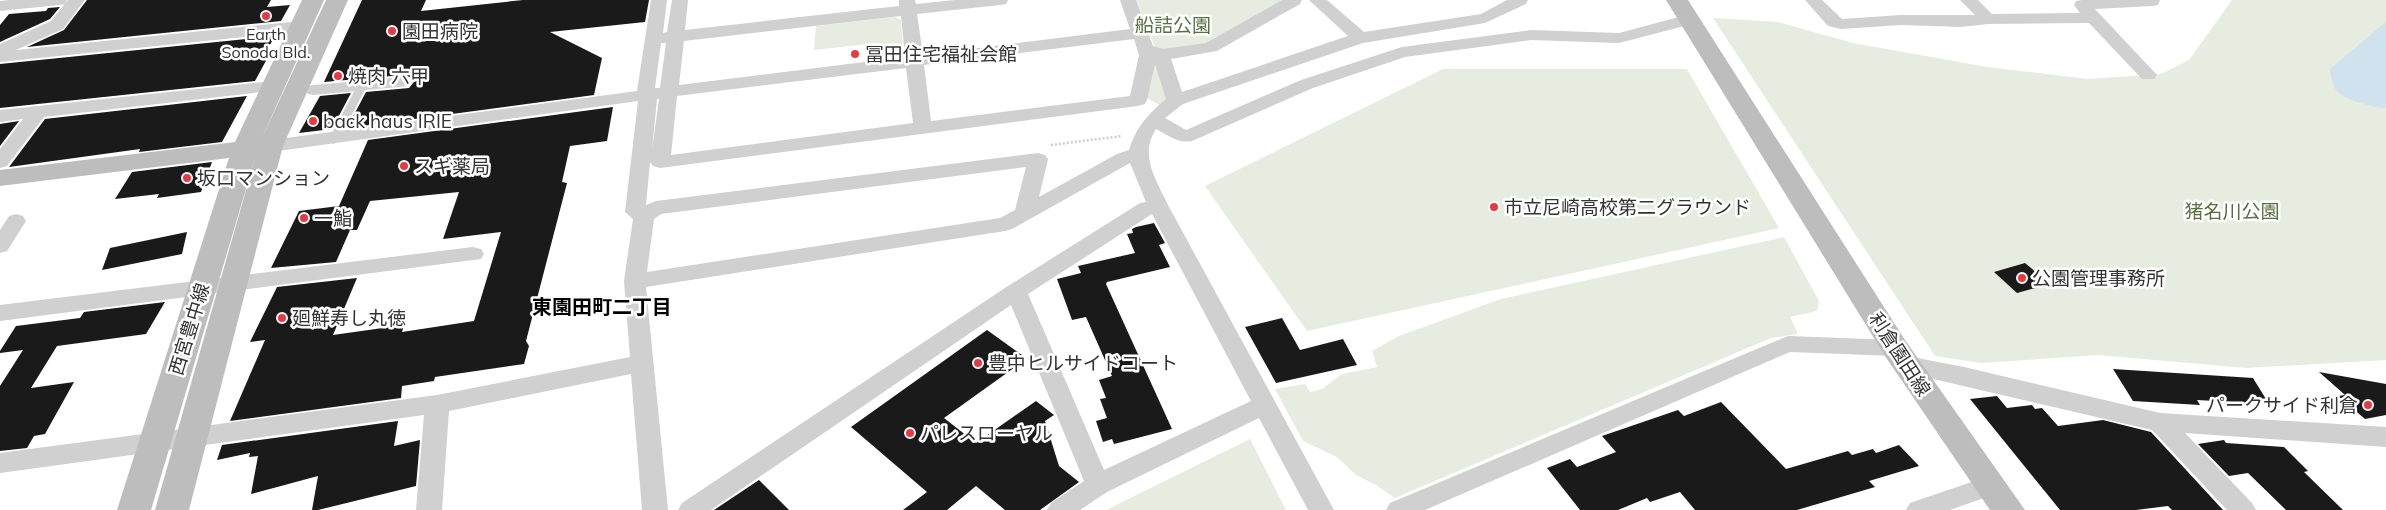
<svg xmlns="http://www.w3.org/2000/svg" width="2386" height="510" viewBox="0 0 2386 510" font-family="Mulish,'Noto Sans JP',sans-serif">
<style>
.green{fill:#e6ecdf}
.water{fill:#cfe2ee}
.building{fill:#1a1a1a}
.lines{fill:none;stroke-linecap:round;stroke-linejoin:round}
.path{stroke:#cdcdcd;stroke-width:2.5;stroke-dasharray:2 2;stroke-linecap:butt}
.lane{stroke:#d0d0d0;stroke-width:9}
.street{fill:#d0d0d0;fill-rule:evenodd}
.secondary{fill:#bdbdbd;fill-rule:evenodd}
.poi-dot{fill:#e63946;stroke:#fff;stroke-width:2}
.labels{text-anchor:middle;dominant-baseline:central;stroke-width:5;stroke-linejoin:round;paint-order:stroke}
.far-poi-label{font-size:16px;fill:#333;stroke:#fff}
.park-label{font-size:19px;fill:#56703f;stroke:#fff}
.poi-label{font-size:19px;fill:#333;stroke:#fff;text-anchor:start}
.street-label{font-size:19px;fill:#333;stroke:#fff}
.neighbourhood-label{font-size:20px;font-weight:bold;fill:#000;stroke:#fff}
</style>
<rect width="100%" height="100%" fill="#fff"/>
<g class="green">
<path d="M1136,0H1283C1247,22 1200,63 1155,47Z"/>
<polygon points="2232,0 2386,0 2386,360 2246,368 2098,355 1981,363 1935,356 1713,18 1778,22 1853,43 1987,67 2088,79 2161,74 2189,60"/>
<polygon points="895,17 901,20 903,50 879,54 877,43 814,50 816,26"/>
<polygon points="1153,58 1170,99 1162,106 1146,98"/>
<polygon points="1443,69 1687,69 1779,228 1307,331 1205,186"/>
<polygon points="1784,237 1819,301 1817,311 1790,317 1798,334 1771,338 1395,498 1376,485 1356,475 1337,457 1303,441 1275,389 1305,384 1310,392 1322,389 1342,374 1377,367 1372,351 1399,336 1501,299"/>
<polygon points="1250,439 1286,510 1107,510 1112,507"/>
</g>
<path class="water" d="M2386,22V108C2375,108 2344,100 2337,91C2332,85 2331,77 2330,69Z"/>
<g class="building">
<polygon points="87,0 271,0 267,7 290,5 281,21 27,47 64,30"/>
<polygon points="362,0 426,0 421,11 523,0 649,0 645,22 550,32 602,58 594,95 347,128 366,92 409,88 414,82 410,77 403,75 324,82"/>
<polygon points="60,7 50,19 0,42 0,25 9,14 46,11 48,8"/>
<polygon points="275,36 263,57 268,57 255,81 0,108 0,64"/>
<polygon points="351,93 332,129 299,133 320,96"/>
<polygon points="247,96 222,142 139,152 140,149 9,167 45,119"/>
<polygon points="613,107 607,141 570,146 562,182 567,183 526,341 529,346 524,364 435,377 434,381 402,386 401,398 230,421 265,340 250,342 277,287 357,278 333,335 404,325 402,332 474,321 501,232 443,239 459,192 370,201 357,230 350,230 336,262 271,268 299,211 339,206 368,140"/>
<polygon points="19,121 0,146 0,124"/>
<polygon points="212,162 201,192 157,198 159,194 115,199 132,172"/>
<polygon points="1154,223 1165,243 1159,245 1170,267 1107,282 1106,284 1172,429 1114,444 1112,439 1103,442 1096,421 1107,418 1100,399 1106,398 1099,380 1112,376 1086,317 1072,320 1057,279 1081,273 1078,266 1135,253 1127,234 1133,233 1132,229 1136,227"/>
<polygon points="187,232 182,254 102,270 110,248"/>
<polygon points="2025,263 2050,284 2017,293 1994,272"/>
<polygon points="165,302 146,334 57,346 31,388 74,382 45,434 34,436 27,448 0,451 0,386 23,350 0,353 0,351 16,326 80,318 84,312"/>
<polygon points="1282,318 1300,350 1343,339 1357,365 1276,383 1245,327"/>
<polygon points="987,330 1022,355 1013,361 1018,365 944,418 976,443 1036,401 1054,415 1045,421 1059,466 1079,482 1040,510 1005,510 976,486 947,510 903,510 927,492 851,427"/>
<polygon points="2113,369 2253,378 2269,404 2197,400 2200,405 2133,401"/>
<polygon points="2319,372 2386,384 2386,415 2365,419 2338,396 2345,395"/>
<polygon points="1997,396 2007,408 2032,405 2035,409 2042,408 2058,426 2103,420 2151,432 2223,510 2172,510 2168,506 2136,510 2060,510 1970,399"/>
<polygon points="1721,402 1786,469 1848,451 1852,455 1873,449 1876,453 1899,445 1919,466 1869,481 1875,487 1797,510 1695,510 1680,492 1650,502 1647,498 1618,510 1580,510 1547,468 1570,459 1577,467 1616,452 1602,436 1678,410 1684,416"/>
<polygon points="398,421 394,446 420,440 416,486 318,510 312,510 318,476 251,494 258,456 249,457 250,453 217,460 222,445"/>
<polygon points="2224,440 2226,443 2284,447 2308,471 2304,472 2343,510 2286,510 2248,473 2229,476 2198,444"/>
<polygon points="759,480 789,510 714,510"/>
</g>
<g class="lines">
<polyline class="path" points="1051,145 1122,136"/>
<polyline class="lane" points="334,139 362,86"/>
<g class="street">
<polygon points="10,0 67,0 65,4 59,5 0,11 0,1"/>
<polygon points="68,0 85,0 63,29 16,50 301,21 307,22 310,26 307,30 301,31 0,62 0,44 51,21"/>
<path d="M651,0H667L663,33L667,32L672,0H688L685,30L899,6V0H915L916,4L955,0H1008L1006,4L1000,5L917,14L923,55L1130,29L1120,0H1136L1153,46L1163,49L1206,43L1282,0H1302L1300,4L1217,51L1171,59L1182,92L1348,36L1309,0H1327L1364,32L1481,14L1507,0H1528L1526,4L1485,23L1363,43L1183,104L1165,118L1186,130L1301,80L1402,47L1531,30L1619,33L1690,14L1696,15L1698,19L1696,23L1619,43L1531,40L1405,57L1313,88L1192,141C1178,144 1168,135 1156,129C1139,155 1156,180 1168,205L1334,510H1308L1259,418L1107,492L1080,510H1047L1051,503L1084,481L1011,305L711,510H678L682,503L1008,286L1140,203L1146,202L1130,163L1012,229L1005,231L646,287L668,510H642L631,374L449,411L442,510H416L424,415L0,473V453L437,395L630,357L624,281L633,219L625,212L638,101L271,152L264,150L261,146L264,142L271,140L637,91ZM901,16L905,57L679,85L684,41ZM1134,39L1139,55L1130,96L931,121L924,65ZM661,43H666L660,88H655ZM1155,64L1166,99C1148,114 1136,127 1129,150L1117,154L1039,197L1048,159L1045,155L1038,153L656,201L646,205L650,162L653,166L660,168L1138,106L1145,104L1147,100ZM906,68L913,123L671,155L677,96ZM657,99H659L652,150ZM1026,167L1015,210L1000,218L647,272L654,219L661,214ZM1152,214L1251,401L1104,470L1028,294Z"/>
<polygon points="1805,0 1822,0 1842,19 1901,15 1975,15 1960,0 1978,0 1992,14 2080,13 2074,5 2076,1 2082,0 2160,0 2158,5 2152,6 2095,9 2157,75 2154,79 2142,79 2089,23 1988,24 1961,27 1901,25 1841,29 1828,26"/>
<polygon points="403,77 409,78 412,82 409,86 314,95 308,94 305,90 308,86 314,85"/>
<polygon points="273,81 279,82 282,86 279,90 44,117 7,166 0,168 0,149 23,119 0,122 0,110"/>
<polygon points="16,214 23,216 26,221 7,251 0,253 0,230 9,216"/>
<polygon points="473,247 481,249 484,254 481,259 0,321 0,305"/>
<polygon points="1788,336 1895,340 1903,342 1906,348 1903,354 1895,356 1790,352 1425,510 1386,510 1390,503"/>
<polygon points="1907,356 1964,367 2160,413 2386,427 2386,447 2185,433 2252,503 2256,510 2227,510 2152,430 1899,371 1895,365 1899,359"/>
<polygon points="1989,476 1998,479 2002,486 1998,493 1950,510 1906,510 1910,503"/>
</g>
<g class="secondary">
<polygon points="302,0 324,0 261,140 326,0 348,0 283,146 189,510 155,510 256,155 151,510 117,510 229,158 0,186 0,170 235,142"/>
<polygon points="1666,0 1688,0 1905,340 2025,510 1990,510 1885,356"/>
</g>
</g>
<g class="poi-dot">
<circle cx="266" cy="16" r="5"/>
<circle cx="392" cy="31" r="5"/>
<circle cx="855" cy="54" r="5"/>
<circle cx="338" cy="76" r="5"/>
<circle cx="313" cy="121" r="5"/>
<circle cx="404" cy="166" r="5"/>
<circle cx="187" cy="178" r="5"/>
<circle cx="1494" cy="207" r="5"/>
<circle cx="304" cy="218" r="5"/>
<circle cx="2022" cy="278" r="5"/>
<circle cx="282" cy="318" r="5"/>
<circle cx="978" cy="363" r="5"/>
<circle cx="2368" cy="405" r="5"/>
<circle cx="910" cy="433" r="5"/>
</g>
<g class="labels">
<g class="far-poi-label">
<text x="266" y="34">Earth<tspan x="266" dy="18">Sonoda Bld.</tspan></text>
</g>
<g class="park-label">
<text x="1173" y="25">船詰公園</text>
<text x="2232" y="211">猪名川公園</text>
</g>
<g class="poi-label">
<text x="402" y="31">園田病院</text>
<text x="865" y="54">冨田住宅福祉会館</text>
<text x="348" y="76">焼肉 六甲</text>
<text x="323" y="121">back haus IRIE</text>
<text x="414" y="166">スギ薬局</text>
<text x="197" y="178">坂口マンション</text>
<text x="1504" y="207">市立尼崎高校第二グラウンド</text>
<text x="314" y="218">一鮨</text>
<text x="2032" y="278">公園管理事務所</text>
<text x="292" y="318">廻鮮寿し丸徳</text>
<text x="988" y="363">豊中ヒルサイドコート</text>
<text x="2358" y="405" text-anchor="end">パークサイド利倉</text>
<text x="920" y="433">パレスローヤル</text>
</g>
<g class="street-label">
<text transform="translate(189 329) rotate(-73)">西宮豊中線</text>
<text transform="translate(1900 354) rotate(57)">利倉園田線</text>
</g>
<g class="neighbourhood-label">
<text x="602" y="306">東園田町二丁目</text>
</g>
</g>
</svg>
